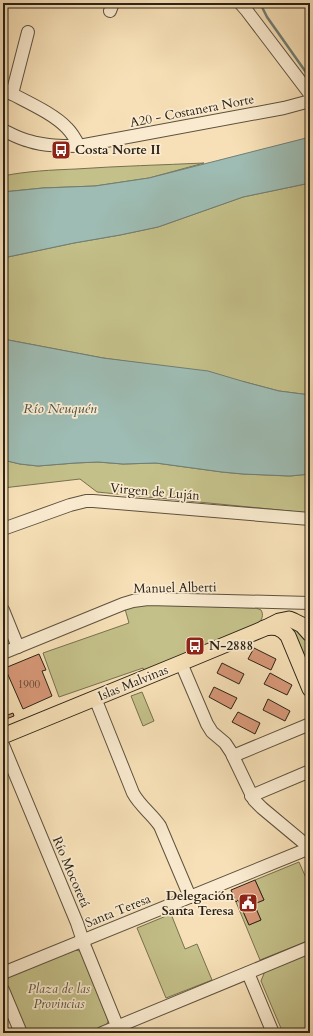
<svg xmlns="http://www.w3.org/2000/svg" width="313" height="1036" viewBox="0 0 313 1036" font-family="Cardo,serif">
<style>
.green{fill:#c4c089;stroke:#777150}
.water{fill:#9ebcb3;stroke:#707e75}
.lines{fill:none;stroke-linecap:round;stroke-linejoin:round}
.stream{stroke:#707e75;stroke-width:2.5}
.building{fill:#d89878;stroke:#2a2217}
.minor-casing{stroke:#5d523f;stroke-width:14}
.major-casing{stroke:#2a2217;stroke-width:17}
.minor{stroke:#faebd0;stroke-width:12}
.major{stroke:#f7e0b7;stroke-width:15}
.labels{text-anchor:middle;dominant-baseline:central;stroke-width:3.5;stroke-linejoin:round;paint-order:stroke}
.number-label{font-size:11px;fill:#56402f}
.street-label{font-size:13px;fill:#2a2217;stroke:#faebd0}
.poi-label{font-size:13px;font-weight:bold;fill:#2a2217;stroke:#faebd0;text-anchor:start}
.park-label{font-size:13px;font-style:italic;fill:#585139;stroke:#faebd0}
.water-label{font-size:14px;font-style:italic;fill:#4d5046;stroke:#faebd0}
</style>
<rect width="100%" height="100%" fill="#f7e0b7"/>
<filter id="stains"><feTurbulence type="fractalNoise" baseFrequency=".005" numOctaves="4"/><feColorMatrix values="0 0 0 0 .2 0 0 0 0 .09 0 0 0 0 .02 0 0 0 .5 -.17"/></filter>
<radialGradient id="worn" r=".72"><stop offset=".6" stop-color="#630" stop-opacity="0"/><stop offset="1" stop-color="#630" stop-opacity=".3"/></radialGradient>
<g class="green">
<path d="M204,163L149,178L95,186L43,188L3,192V176C27,171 52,170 76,169C119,166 162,165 204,163Z"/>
<polygon points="310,183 310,395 279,391 245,382 153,365 103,358 3,339 3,258 74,243 120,235 158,227 243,197"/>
<polygon points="3,460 20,464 38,466 75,463 98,462 123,464 156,463 222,472 243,474 290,476 310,474 310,513 97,492 80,479 3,488"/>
<path d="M137,604L256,608L261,610C264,615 262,620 258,624L144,671L143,668L59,697L43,653L129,623L125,609Z"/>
<polygon points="289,624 307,635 310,643 310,679"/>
<polygon points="142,692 154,721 143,726 131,696"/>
<polygon points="299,862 310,887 310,940 260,960 236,902 238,900 249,925 261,920 254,904 264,900 255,880"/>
<polygon points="171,914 185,949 197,944 212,980 166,998 137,928"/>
<path d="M75,950L80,951L82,954L108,1020V1022L105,1026L88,1033H25L6,987C5,982 6,979 11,976Z"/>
<polygon points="310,953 310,1033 283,1033 261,981 265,971"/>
</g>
<g class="water">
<polygon points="310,137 310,183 243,197 158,227 120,235 74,243 3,258 3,192 43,188 95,186 149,178"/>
<polygon points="3,339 103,358 208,371 245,382 279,391 310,395 310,474 290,476 243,474 222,472 156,463 123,464 98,462 75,463 38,466 20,464 3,460"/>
</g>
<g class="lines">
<polyline class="stream" points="260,3 267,17 310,78"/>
</g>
<g class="building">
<polygon points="254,648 276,659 271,670 248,659"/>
<polygon points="39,654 46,670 42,671 52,696 23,709 5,668"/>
<polygon points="222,663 244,674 239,684 217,673"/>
<polygon points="270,673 292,685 287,695 264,684"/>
<polygon points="214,687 237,698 231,709 209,697"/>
<polygon points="268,699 290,711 285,721 263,710"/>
<polygon points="238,712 260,723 255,734 232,722"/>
<polygon points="13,713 14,716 6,719 5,716"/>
<polygon points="255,880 264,900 254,904 261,920 249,925 238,900 236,902 231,890"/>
</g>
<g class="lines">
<defs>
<g id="minor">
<polyline points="240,3 247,11 310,94"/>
<polyline points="110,11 113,3"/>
<path d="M3,89C22,100 52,112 67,128C72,133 76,140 79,146"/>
<polyline points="12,94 28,32"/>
<path d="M3,130C11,134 20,139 29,141C45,146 62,146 79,146L284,108L310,101"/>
<polyline points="3,529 70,505 86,501 93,501 310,519"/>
<polyline points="3,610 18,647"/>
<polyline points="3,653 123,604 133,601 148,599 310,603"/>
<polyline points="181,663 207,724 212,732 225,743 231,752 254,800 262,808 310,848"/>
<path d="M95,698L133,793C140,806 152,814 160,826L190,897"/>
<polyline points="3,745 77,923 85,947 120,1033"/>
<polyline points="233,756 310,724"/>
<polyline points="251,796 310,771"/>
<polyline points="3,973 310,848"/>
<polyline points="248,973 273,1033"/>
<polyline points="3,990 21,1033"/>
<polyline points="102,1033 310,947"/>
</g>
<g id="major">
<path d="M264,628C274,626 281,627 288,636L310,689"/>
<polyline points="3,736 181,663 263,629 279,621 289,619 294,621 302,625 310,634"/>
</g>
</defs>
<use href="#minor" class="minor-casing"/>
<use href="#major" class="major-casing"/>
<use href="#minor" class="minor"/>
<use href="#major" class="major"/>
</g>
<defs>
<symbol id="bus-square" viewBox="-11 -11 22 22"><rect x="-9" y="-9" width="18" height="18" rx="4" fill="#8f2418" stroke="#faebd0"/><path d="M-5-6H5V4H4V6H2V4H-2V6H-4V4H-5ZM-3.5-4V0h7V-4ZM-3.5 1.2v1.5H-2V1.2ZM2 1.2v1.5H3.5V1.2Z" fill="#fff"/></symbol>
<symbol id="civic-square" viewBox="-11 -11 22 22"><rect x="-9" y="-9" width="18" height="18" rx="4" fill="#8f2418" stroke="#faebd0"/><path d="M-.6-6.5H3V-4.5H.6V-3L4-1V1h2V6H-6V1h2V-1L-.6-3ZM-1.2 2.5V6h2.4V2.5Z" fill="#fff"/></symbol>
</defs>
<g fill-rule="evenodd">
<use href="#bus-square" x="50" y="139" width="22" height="22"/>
<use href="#bus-square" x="184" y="635" width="22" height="22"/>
<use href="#civic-square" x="237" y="892" width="22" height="22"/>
</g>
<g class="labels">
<g class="number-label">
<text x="29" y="684">1900</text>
</g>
<g class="street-label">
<text transform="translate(192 111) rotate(-11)">A20 - Costanera Norte</text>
<text transform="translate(155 492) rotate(5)">Virgen de Luján</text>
<text transform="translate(175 588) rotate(-1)">Manuel Alberti</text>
<text transform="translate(133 683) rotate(-22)">Islas Malvinas</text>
<text transform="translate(71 872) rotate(67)">Río Mocoretá</text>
<text transform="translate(118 911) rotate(-22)">Santa Teresa</text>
</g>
<g class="poi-label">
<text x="75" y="150">Costa Norte II</text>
<text x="209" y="646">N-2888</text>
<text x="234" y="896" text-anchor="end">Delegación<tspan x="234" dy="15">Santa Teresa</tspan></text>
</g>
<g class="park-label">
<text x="59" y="989">Plaza de las<tspan x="59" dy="15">Provincias</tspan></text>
</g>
<g class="water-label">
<text x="60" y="408">Río Neuquén</text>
</g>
</g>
<rect width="313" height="1036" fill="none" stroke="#f7e0b7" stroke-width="16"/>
<rect x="4" y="4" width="305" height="1028" fill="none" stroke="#2a2217" stroke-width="2"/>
<rect x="8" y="8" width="297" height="1020" fill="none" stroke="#2a2217"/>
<rect width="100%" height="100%" filter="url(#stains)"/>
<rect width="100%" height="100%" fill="url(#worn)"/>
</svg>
